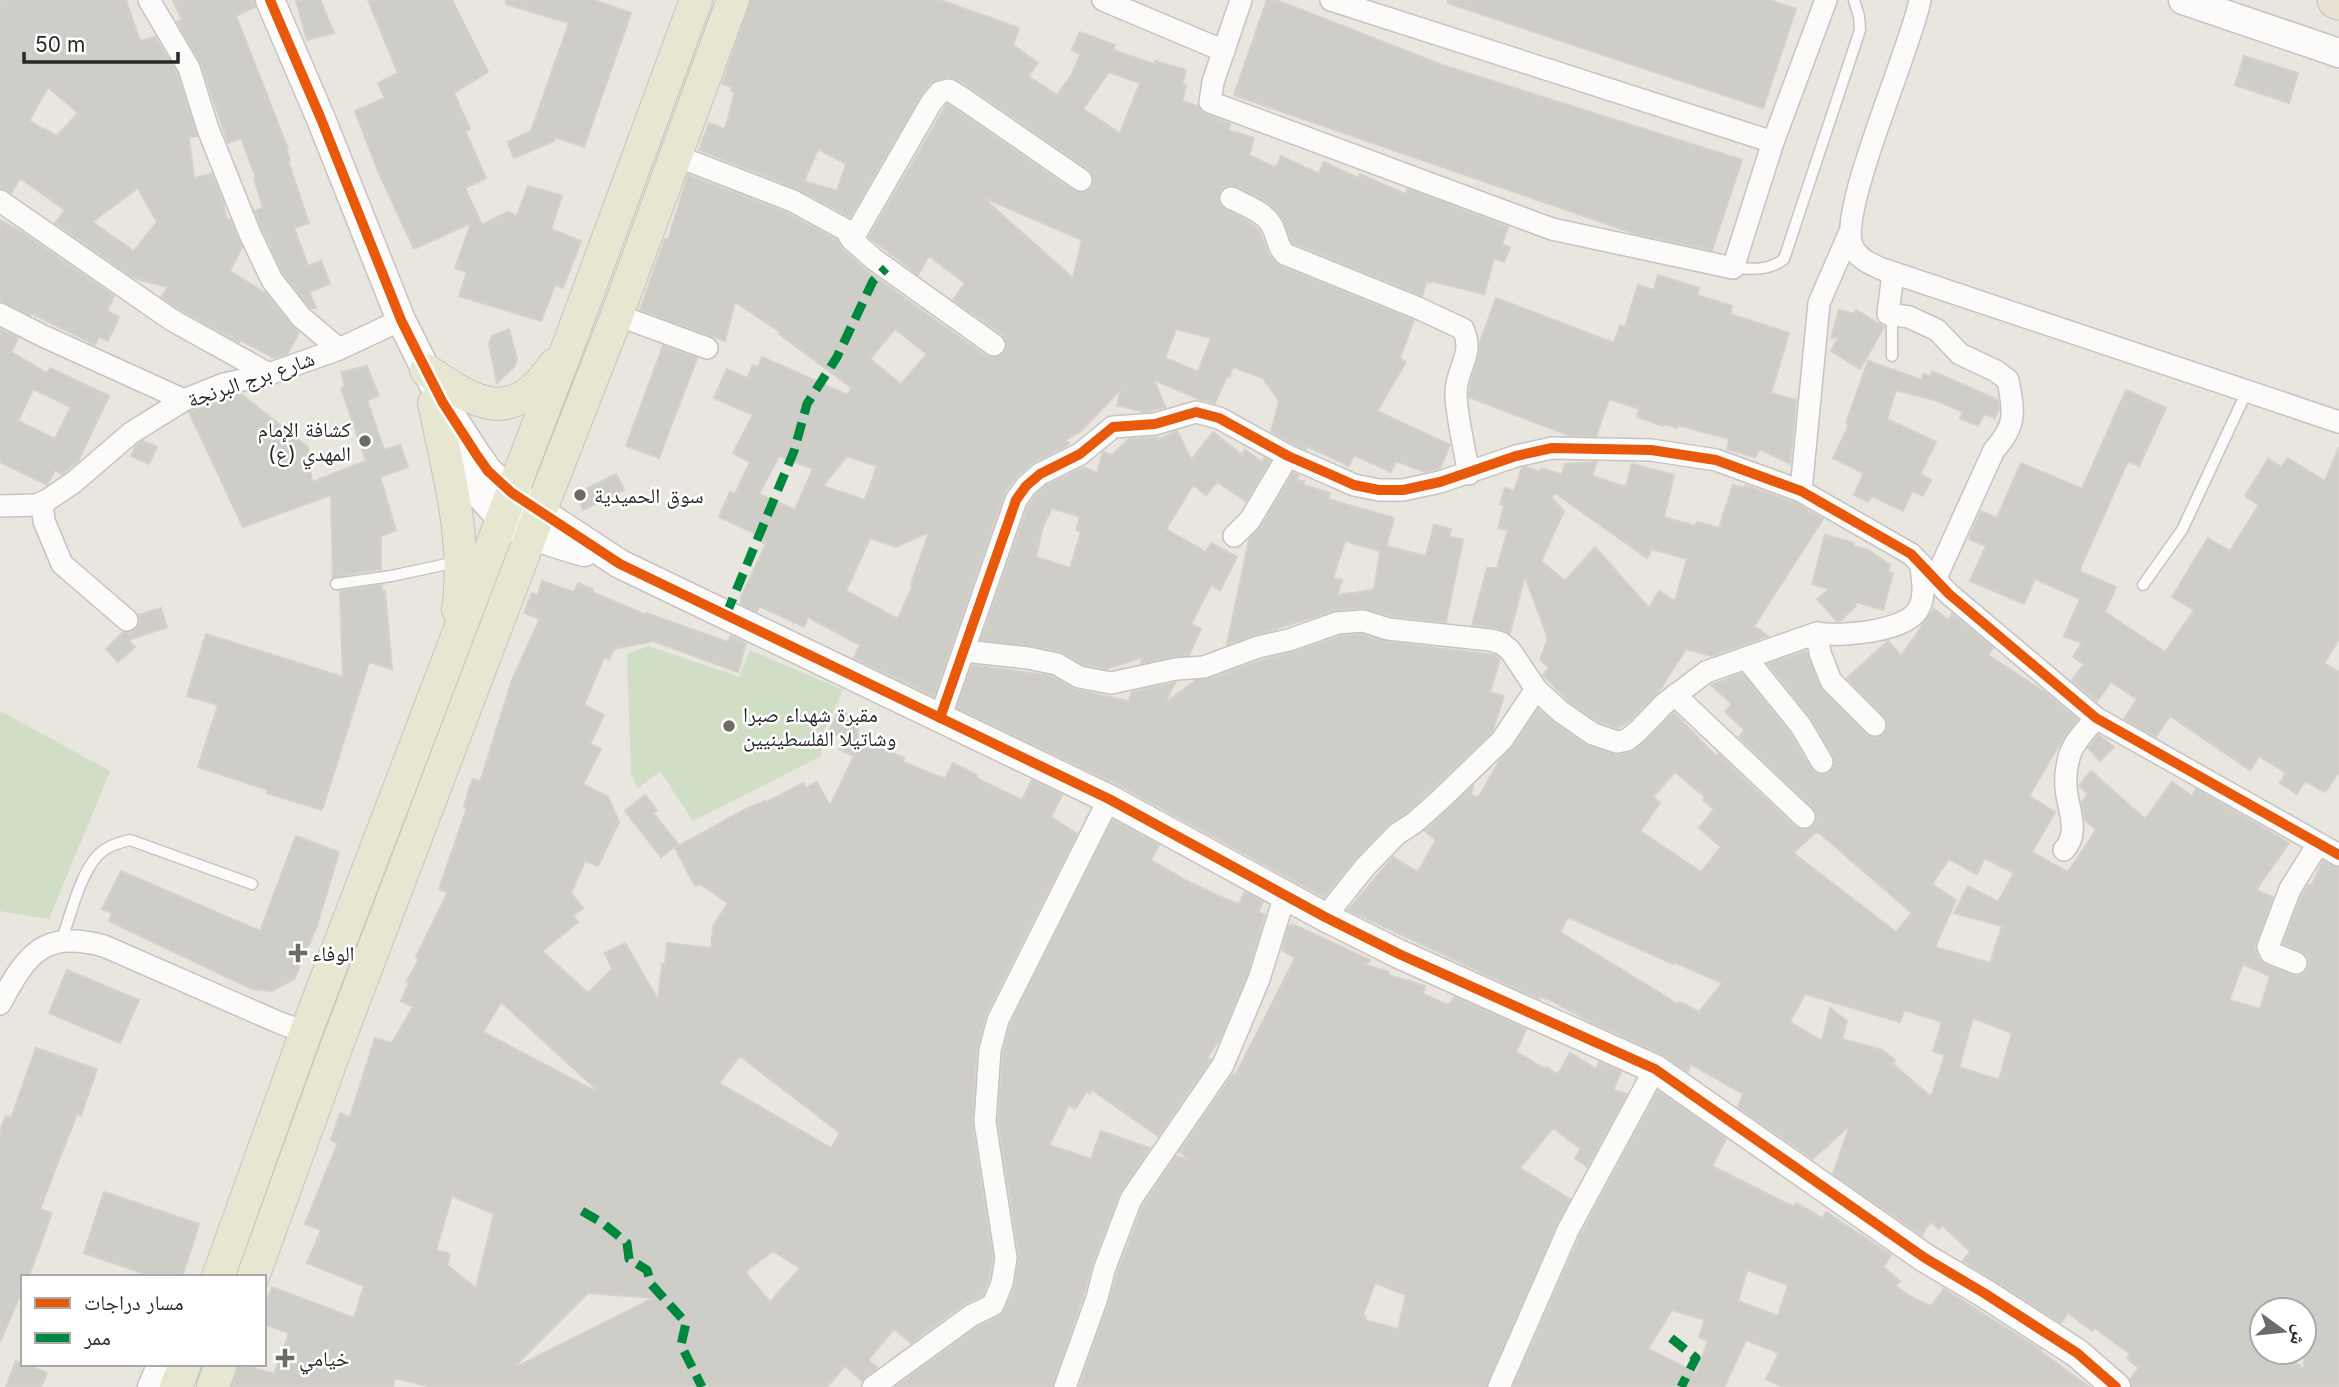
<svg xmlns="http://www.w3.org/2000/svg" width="2339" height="1387" viewBox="0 0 2339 1387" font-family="Inter,'Noto Naskh Arabic',sans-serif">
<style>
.cemetery{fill:#cfdec4}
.building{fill:#cecdc7;stroke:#d3d1ca;stroke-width:2;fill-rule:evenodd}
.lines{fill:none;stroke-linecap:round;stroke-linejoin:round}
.lane-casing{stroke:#c5c4c4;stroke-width:13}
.street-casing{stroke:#c5c4c4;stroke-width:24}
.secondary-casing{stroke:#c5c4c4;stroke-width:31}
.primary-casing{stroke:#c4c3c0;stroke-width:34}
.highway-casing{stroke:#c4c3c0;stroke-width:39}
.lane{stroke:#fcfbfa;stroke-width:10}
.street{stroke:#fcfbfa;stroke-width:21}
.secondary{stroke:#fcfbfa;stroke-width:28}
.primary{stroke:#e7e7d1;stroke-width:32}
.highway{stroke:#e9e1d2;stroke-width:37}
.quiet{stroke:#00873e;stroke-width:9;stroke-dasharray:18 9;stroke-linecap:butt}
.cycleway-casing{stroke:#fff;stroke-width:15}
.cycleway{stroke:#e8590c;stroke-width:10}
.poi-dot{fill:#6c6b68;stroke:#fff;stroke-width:2.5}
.labels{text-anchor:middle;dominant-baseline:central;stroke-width:5;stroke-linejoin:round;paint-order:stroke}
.street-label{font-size:21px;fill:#292929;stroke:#fff}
.poi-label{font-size:21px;fill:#292929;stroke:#fff;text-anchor:start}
</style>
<rect width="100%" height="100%" fill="#e8e6de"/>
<g class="cemetery">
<polygon points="649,646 739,677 750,650 843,690 823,733 821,756 693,821 660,771 638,788 631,774 627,654"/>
<polygon points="0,711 110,771 49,919 0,911"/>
</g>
<g class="building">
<path d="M0,0H126L140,41L155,37L177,73L197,136L189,137L194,178L212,174L223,201L227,220L230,219L242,247L230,271L265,293L299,333L287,354L274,358L240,340L239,342L179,309L161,297L168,287L134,278L55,223L65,210L20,178L11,193L0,188ZM48,87L78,113L57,136L29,121ZM138,188L157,222L134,251L92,222Z"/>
<polygon points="173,0 254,0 255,7 236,16 288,149 286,149 290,160 288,161 309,223 294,228 308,266 321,261 330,284 309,292 316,308 310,308 283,273 262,229 255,211 263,208 254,178 256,178 241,138 228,143 201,64 177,22 182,20"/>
<polygon points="296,0 320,0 334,33 307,40"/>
<polygon points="368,0 452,0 488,72 454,93 470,129 465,131 486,178 465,188 482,225 507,212 517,216 528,186 562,196 551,229 581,241 563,288 555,285 541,321 459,296 467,272 455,268 471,223 414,249 379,173 355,111 385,98 378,83 398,73"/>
<polygon points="506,0 594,0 631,13 584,147 555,137 554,141 514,158 508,142 531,131 569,23 506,4"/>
<path d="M751,0H940L1019,28L1013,45L1038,63L1028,76L1057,95L1072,74L1080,54L1072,50L1080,32L1115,45L1113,50L1154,64L1155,61L1186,70L1182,84L1186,86L1182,101L1198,106L1205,114L1230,124L1228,130L1254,138L1249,155L1276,168L1281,156L1319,174L1324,162L1358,178L1360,174L1405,194L1408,189L1508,227L1502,244L1510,247L1504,262L1494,258L1484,294L1431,281L1430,283L1427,281L1422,296L1293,243L1280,214L1269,204L1255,195L1231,185L1224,187L1219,193L1221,206L1248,221L1259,230L1269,255L1280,266L1414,320L1400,358L1406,362L1377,411L1450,445L1440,468L1425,472L1396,461L1391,472L1354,455L1349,466L1307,446L1306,450L1294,444L1271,432L1279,401L1263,378L1233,367L1229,377L1227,376L1215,403L1199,399L1154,380L1165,407L1144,412L1117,405L1122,388L1081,431L1064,441L1069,443L1066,446L1031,464L1017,476L1005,492L934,696L854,658L860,645L808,617L804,627L759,606L757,612L741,604V597L766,544L763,543L765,538L719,517L730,492L735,494L750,462L733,453L753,415L714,398L727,369L747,378L753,365L758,367L762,357L848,395L852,388L779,334L780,332L735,302L725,341L640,310L665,239L668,240L688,175L787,213L837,240L843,250L867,271L928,315L986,356L993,358L1005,352L1006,340L1002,334L953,300L965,283L929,256L918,275L869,237L947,104L1074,191L1081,193L1087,191L1092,187L1094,180L1088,169L969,87L956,79L947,77L930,83L921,95L850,217L798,189L699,150L709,123L725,129L735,92L731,91L732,87L722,84ZM1109,72L1140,83L1120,133L1083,109ZM818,149L846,164L837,191L804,181ZM982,197L1082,240L1073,278ZM895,329L927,354L901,384L870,359ZM1176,329L1211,338L1198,372L1165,358ZM779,456L813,469L795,510L759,494ZM847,456L877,466L865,500L823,486ZM929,532L911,584L913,585L898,619L846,591L870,538L896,547Z"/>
<polygon points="1267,0 1276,0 1445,66 1742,160 1712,250 1636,234 1234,95"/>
<polygon points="1448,0 1769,0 1796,9 1763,108 1448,3"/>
<polygon points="2244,56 2298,73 2289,103 2235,85"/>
<polygon points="0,220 20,231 114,296 107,311 119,317 108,341 99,337 95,345 31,313 30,315 0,301"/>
<polygon points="1658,275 1699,288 1697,295 1732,306 1730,314 1789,333 1771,393 1796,400 1790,464 1760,449 1755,457 1727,449 1729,439 1678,425 1677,428 1664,424 1663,426 1637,417 1640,409 1609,399 1596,436 1568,435 1469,397 1470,386 1479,356 1480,342 1496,298 1614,343 1620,325 1625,327 1638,285 1654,290"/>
<polygon points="1839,310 1854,314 1856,310 1884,327 1860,369 1831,351 1839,337 1831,338"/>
<path d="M0,329L18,338L11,352L47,373L50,368L109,396L78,461L62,474L55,470L47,485L0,462ZM33,389L71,407L55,439L18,421Z"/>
<polygon points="509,329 517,359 514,367 497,383 489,344 492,336"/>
<polygon points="663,346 697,358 659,458 626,446"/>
<polygon points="1868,361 1922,380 1923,374 1931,376 1932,371 1998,400 1999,409 1995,418 1984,414 1978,426 1960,418 1963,412 1935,400 1896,390 1887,419 1936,442 1920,474 1931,480 1923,496 1912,491 1903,511 1872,496 1868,502 1854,495 1864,473 1833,458 1849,425 1846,423"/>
<polygon points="367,366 379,396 367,400 384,450 400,445 408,467 380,477 396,530 381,536 381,569 333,577 331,495 243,527 189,412 241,394 308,447 312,482 366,461 341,388 345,387 341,372"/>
<polygon points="2126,390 2166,408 2139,466 2128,461 2079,571 2116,587 2105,612 2165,652 2194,610 2172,597 2208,538 2230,551 2259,505 2245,496 2268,459 2282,467 2287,458 2325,481 2339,447 2339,639 2324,663 2339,672 2339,772 2325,792 2305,781 2297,794 2280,783 2286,773 2259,756 2250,770 2170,716 2156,737 2124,719 2137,699 2111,682 2097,701 2072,680 2084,664 2073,657 2082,643 2064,636 2080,599 2035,579 2024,604 1970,581 1986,546 1969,539 1981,511 1997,518 2021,463 2082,489"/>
<path d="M1177,431L1191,460L1213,432L1242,455L1245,450L1263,463L1264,458L1270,461L1246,501L1217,482L1206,495L1193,485L1166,529L1206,552L1211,543L1237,557L1220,590L1211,585L1191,624L1201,629L1189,655L1141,663L1143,657L1106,669L1084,665L1060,651L981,640L1028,506L1036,495L1047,485L1084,467L1097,473L1103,452L1112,455L1129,439L1158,437L1157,440ZM1052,508L1080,517L1076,530L1081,532L1070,568L1036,557L1043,526Z"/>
<polygon points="143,441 157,447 149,464 131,456 136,446"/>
<path d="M1597,462L1592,476L1626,487L1632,464L1674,475L1664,517L1695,526L1697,522L1719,528L1733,485L1744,488L1745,485L1795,503L1823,519L1754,626L1768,636L1711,656L1686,649L1659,691L1629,721L1618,728L1599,722L1569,702L1543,675L1549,667L1540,660L1548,639L1525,576L1510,633L1493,627L1472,625L1487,568H1497L1508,530L1498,528L1504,506L1500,504L1505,488L1514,491L1522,468L1526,467L1540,472L1541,468L1562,475L1565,464ZM1555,493L1647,558L1652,549L1687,559L1675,601L1659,591L1649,608L1595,547L1565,581L1541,561L1564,511L1551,497Z"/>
<path d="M1293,473L1299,475L1297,480L1304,481L1303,485L1330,493L1328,499L1394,518L1386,546L1426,556L1434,525L1451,529L1449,537L1463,539L1446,622L1391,616L1362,608L1336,610L1227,644L1249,540L1261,527ZM1345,541L1380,551L1374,590L1337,595L1342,580L1333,578Z"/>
<polygon points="616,474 624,490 583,510 576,494"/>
<polygon points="1825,535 1854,543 1853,546 1868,550 1890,565 1888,572 1893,573 1883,610 1852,601 1856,606 1840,621 1837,621 1817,599 1829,589 1812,584"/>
<path d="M542,581L574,592L578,583L593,589L592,592L646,615V613L728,642L731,636L746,643L738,672L653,641L614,649L609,659L604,657L584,705L604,715L590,744L601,749L583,784L608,797L619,822L598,866L585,861L571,893L583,908L573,916L578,922L542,951L588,993L612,969L605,953L625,943L658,1000L662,964H665L667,943L711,948L713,926L728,903L700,884L695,886L675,848L746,809L765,801V803L803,783L806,788L817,782L830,806L854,756L839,749L844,738L829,731L839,710L862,721L856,733L873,741L872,744L904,758L903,762L945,779L953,763L977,775L976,778L1022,800L1032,780L1062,795L1051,817L1077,834L986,1014L977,1049L972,1124L993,1258L989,1279L983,1295L964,1304L911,1343L894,1329L868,1360L877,1367L862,1381L845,1366L827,1387H431L395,1378L393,1387H232L239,1364L274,1374L289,1333L264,1324V1309L272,1287L354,1318L364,1286L307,1263L321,1230L305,1224L338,1143L331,1140L340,1113L350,1117L375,1038L392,1043L413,1007L401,1001L409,983L406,982L419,960L416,957L448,892L439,889L467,808L464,807L469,789L473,779L480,782L512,680L540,619L524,613L532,593L538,595ZM501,1002L595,1088L593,1090L483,1032ZM740,1056L840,1133L831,1148L719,1083ZM452,1196L494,1214L476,1288L447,1265L450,1254L436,1250ZM773,1251L800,1268L770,1302L745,1272ZM588,1293L654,1298L512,1369Z"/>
<polygon points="382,585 382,591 385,591 392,669 369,662 322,810 267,793 268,790 198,767 218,705 187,696 206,634 343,677 340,591"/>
<polygon points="161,608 167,627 128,640 135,647 118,662 106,649 123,632 131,633 136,629 140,623 139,615"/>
<path d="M1934,609L1948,620L1952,614L1993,648L1988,655L2043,691L2077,719L2064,737L2029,796L2055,812L2032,852L2068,872L2096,830L2085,820L2082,802L2088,794L2079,786L2091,771L2145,819L2172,782L2192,796L2196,789L2289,843L2256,890L2273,897L2255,948L2259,959L2265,965L2297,976L2304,974L2308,968L2309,962L2307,955L2283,944L2302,895L2308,885L2311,886L2323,861L2339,868V1387H2132L2130,1379L2139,1368L2127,1358L2130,1354L2095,1328L2092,1331L2068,1313L2061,1323L1963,1261L1970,1251L1942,1225L1939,1229L1930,1222L1922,1235L1833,1174L1850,1125L1813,1159L1738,1107L1743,1094L1696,1067L1690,1064L1688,1072L1662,1054L1589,1021L1551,1000L1540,997L1539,999L1348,910L1393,857L1418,872L1436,840L1425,831L1473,786L1471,795L1478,798L1500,760L1513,747L1538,709L1554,723L1586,745L1619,755L1635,750L1674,713L1716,756L1718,754L1795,827L1802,830L1808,829L1814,825L1817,819L1813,808L1739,737L1745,730L1725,712L1732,704L1711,685L1742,673L1790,733L1811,769L1816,774H1828L1834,768L1833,755L1811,718L1768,664L1806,651L1822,690L1866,734L1872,738L1879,737L1887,729V721L1847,678L1888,641L1901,656ZM1675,772L1705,797L1703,800L1714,809L1699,828L1721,847L1701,872L1640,831L1660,803L1653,797ZM1817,831L1912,913L1896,932L1793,853ZM1984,858L2014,873L1998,902L1968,886L1954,913L2002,926L1990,963L1935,947L1956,900L1932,884L1949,859L1977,874ZM1568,917L1673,964L1674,962L1722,983L1699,1012L1680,1002L1678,1004L1560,932ZM2243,964L2270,976L2260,1009L2229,1000ZM1805,994L1900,1022L1904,1010L1942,1022L1933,1051L1945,1055L1931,1097L1893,1064L1895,1060L1882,1050L1842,1039L1847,1021L1830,1008L1822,1041L1790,1022ZM1973,1018L2012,1033L1999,1080L1959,1067ZM2262,1310H2304V1369L2284,1352H2262Z"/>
<polygon points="1361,634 1387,642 1495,655 1500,659 1490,692 1504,696 1492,732 1432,789 1406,813 1388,825 1355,859 1324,897 1117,784 957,708 972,665 1052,676 1076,690 1129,701 1132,692 1175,683 1165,703 1195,681 1209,679 1262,660 1293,652 1340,636"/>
<polygon points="2099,735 2114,747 2100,761 2088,748"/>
<polygon points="645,795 657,810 653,813 678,844 661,857 625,811"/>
<polygon points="1113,820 1159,845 1151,860 1185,880 1216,895 1239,904 1245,892 1263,902 1258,912 1265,915 1247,975 1221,1037 1207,1058 1211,1060 1158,1136 1092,1090 1090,1094 1087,1091 1075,1109 1069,1105 1049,1145 1091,1159 1101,1131 1150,1148 1119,1194 1092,1265 1084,1294 1052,1387 895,1387 979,1326 999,1316 1005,1310 1014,1288 1019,1256 998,1121 1003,1052 1010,1025"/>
<polygon points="296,836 339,852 317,926 294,979 272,991 252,989 109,921 112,913 102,909 121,871 260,931"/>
<path d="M1292,924L1370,960L1365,965L1389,972L1388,975L1425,986L1423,994L1448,1005L1455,997L1526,1029L1516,1052L1545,1069L1546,1067L1558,1074L1570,1053L1596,1069L1599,1062L1621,1072L1613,1090L1627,1094L1587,1167L1575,1158L1581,1149L1553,1128L1520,1168L1570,1199L1556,1225L1486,1387H1079L1109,1302L1117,1274L1143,1205L1176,1156L1194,1162L1179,1152L1233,1074L1235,1076L1295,958L1282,950L1289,926L1291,927ZM1375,1283L1406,1295L1398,1329L1365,1320L1366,1316L1363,1315Z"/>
<polygon points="67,970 139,1000 120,1043 49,1013"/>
<polygon points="36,1048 97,1069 81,1115 77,1114 40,1209 52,1213 33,1265 28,1277 23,1277 23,1288 0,1342 0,1131 6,1116 11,1118"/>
<path d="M1658,1091L1726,1139L1712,1166L1794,1207L1796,1203L1823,1218L1826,1212L1891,1255L1883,1267L1900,1281L1895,1286L1915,1299L1931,1306L1944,1289L2041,1350L2040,1351L2089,1387H1783L1766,1379L1779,1353L1746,1340L1724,1387H1513L1580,1236ZM1747,1270L1788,1285L1778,1316L1738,1301ZM1672,1310L1705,1320L1699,1337L1708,1341L1696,1373L1648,1349Z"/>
<polygon points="104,1192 199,1224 182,1277 154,1277 84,1253"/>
<polygon points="16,1361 47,1373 41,1387 6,1387"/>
</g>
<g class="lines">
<defs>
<g id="lane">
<path d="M1733,268C1752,269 1769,271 1784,259L1860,30L1859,16L1854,0"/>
<polyline points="1888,314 1892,326 1892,356"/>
<polyline points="336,584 391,576 457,562"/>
<polyline points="2143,585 2182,530 2247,391"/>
<path d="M62,939C71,914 82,865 104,850C113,844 121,842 130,840L252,884"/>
</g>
<g id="street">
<polyline points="149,0 189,68 208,129 250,234 272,280 301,317 339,349"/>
<polyline points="1103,0 1224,51"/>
<polyline points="1241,0 1213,82 1210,102 1552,229 1733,268 1773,142 1826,0"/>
<polyline points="1331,0 1773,142"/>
<path d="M1920,0C1912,46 1836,214 1853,247C1858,259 1871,264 1882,269L2339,422"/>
<polyline points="674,155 793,201 846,230 852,240 875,260 994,345"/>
<path d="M1231,198C1245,205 1267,213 1273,228C1278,238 1277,246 1285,254L1418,308L1463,329C1475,354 1456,369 1456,392C1456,416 1465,450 1469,474"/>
<polyline points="0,201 172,320 269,374"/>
<polyline points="852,240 931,103 940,92 949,90 962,98 1081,180"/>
<path d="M1893,273L1888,314L1909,317L1937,330L1960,354L1996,371L2008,380C2014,412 2017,425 1994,450L1935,580"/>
<polyline points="0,314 43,336 184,400"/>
<polyline points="617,315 707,348"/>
<polyline points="1801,491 1819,303 1849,234"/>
<polyline points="42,503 44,521 62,564 127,620"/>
<polyline points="0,506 37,505 49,499 74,482 131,433 184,400 224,384 269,374 339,349 401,320"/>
<polyline points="1234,536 1250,520 1288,456"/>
<polyline points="1817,633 1820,653 1831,681 1875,725"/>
<path d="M965,651L1028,658L1057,664L1079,677L1111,683L1176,669L1204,667L1258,647L1289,640L1337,623L1363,621L1388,629L1490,640L1501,643L1510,650L1536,689L1561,712L1593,734L1617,742L1627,740L1638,731L1664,704L1706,672L1817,633C1840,637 1908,632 1919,608C1926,595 1922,579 1921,565"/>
<polyline points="1746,658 1801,726 1822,762"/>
<polyline points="1675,695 1804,817"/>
<polyline points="940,718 1016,500 1026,486 1040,474 1080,454 1113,427 1155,424 1196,412 1219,418 1288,456 1334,476 1354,485 1379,490 1403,490 1440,482 1516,456 1552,448 1651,450 1716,460 1801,491 1911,554 1949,594 2096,718 2339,855"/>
<path d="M2064,850C2081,832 2067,808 2066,787C2065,776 2067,764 2070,754C2075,740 2087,729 2096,718"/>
<polyline points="1325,917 1365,867 1397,834 1414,823 1441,799 1502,740 1536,689"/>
<polyline points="2296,963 2271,953 2268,947 2290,889 2318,844"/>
<path d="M0,1004C27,953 44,930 104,946L280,1023L306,1032"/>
<polyline points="873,1387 972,1315 993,1305 1002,1283 1006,1258 985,1122 990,1050 998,1020 1109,799"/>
<polyline points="1065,1387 1097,1298 1104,1270 1131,1199 1223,1065 1259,979 1285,895"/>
<polyline points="1499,1387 1568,1230 1655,1069"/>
</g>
<g id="secondary">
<polyline points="270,0 321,119 401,320 419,356 443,403 478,457 488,471 512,493 620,564 1109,799 1325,917 1399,954 1655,1069 1925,1258 1984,1293 2077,1353 2116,1387"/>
<polyline points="2183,0 2339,53"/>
<path d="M448,438C465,477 490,519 532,535C549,542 567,547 584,552"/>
<polyline points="152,1387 162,1364"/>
</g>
<g id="primary">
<path d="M426,370C476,404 512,427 554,365"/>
<path d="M434,403C448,471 468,541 458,610"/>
<polyline points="218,1277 306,1032 570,341 696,0"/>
<polyline points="253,1277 337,1045 531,535 617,315 733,0"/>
<polyline points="176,1387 185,1364"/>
<polyline points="213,1387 221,1364"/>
</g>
<polyline id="highway" points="2336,0 2339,1"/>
</defs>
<use href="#lane" class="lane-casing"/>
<use href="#street" class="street-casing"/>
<use href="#secondary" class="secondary-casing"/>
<use href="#primary" class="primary-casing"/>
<use href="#highway" class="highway-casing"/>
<use href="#lane" class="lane"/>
<use href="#street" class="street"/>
<use href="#secondary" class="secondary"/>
<use href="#primary" class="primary"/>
<use href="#highway" class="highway"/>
<g class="quiet">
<polyline points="726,615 794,451 807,404 837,357 873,281 886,268"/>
<polyline points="582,1211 604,1224 627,1243 629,1259 647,1270 651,1284 686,1323 681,1345 702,1387"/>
<polyline points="1671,1338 1696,1358 1681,1387"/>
</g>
<defs>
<g id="cycleway">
<polyline points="270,0 321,119 401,320 419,356 443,403 478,457 488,471 512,493 620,564 1109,799 1325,917 1399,954 1655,1069 1925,1258 1984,1293 2077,1353 2116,1387"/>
<polyline points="940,718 1016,500 1026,486 1040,474 1080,454 1113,427 1155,424 1196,412 1219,418 1288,456 1334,476 1354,485 1379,490 1403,490 1440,482 1516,456 1552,448 1651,450 1716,460 1801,491 1911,554 1949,594 2096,718 2339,855"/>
</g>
</defs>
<use href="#cycleway" class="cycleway-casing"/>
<use href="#cycleway" class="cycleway"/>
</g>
<g class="poi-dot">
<circle cx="365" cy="441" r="7"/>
<circle cx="580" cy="495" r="7"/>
<circle cx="729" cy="726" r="7"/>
<path d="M294.5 942.5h7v7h7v7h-7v7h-7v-7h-7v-7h7z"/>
<path d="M281.5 1347.5h7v7h7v7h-7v7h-7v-7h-7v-7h7z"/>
</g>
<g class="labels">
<g class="street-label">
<text transform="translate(251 379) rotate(-19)">شارع برج البرنجة</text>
</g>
<g class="poi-label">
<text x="351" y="429" text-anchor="end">كشافة الإمام<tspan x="351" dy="24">المهدي (ع)</tspan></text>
<text x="594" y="495">سوق الحمیدیة</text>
<text x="743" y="714">مقبرة شهداء صبرا<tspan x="743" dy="24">وشاتيلا الفلسطينيين</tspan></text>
<text x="312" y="953">الوفاء</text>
<text x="299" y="1358">خيامي</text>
</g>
</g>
<rect x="21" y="1275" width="245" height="91" fill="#ffffff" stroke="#a9a9a9" stroke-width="2"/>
<rect x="35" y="1298" width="35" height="10" fill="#e8590c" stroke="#a9a9a9" stroke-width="2"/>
<text x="84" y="1310" font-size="21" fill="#292929">مسار دراجات</text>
<rect x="35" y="1333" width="35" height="10" fill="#00873e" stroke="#a9a9a9" stroke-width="2"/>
<text x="84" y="1345" font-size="21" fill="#292929">ممر</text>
<g transform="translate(2283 1331) rotate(105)"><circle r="33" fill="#ffffff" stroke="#a9a9a9" stroke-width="2"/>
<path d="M0-5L12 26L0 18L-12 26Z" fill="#6c6b68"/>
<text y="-10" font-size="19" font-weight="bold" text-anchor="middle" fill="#292929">ش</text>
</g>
<path d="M24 52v10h154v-10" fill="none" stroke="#292929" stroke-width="3.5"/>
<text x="35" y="52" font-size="21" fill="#292929" stroke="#ffffff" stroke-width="5" paint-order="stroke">50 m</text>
</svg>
